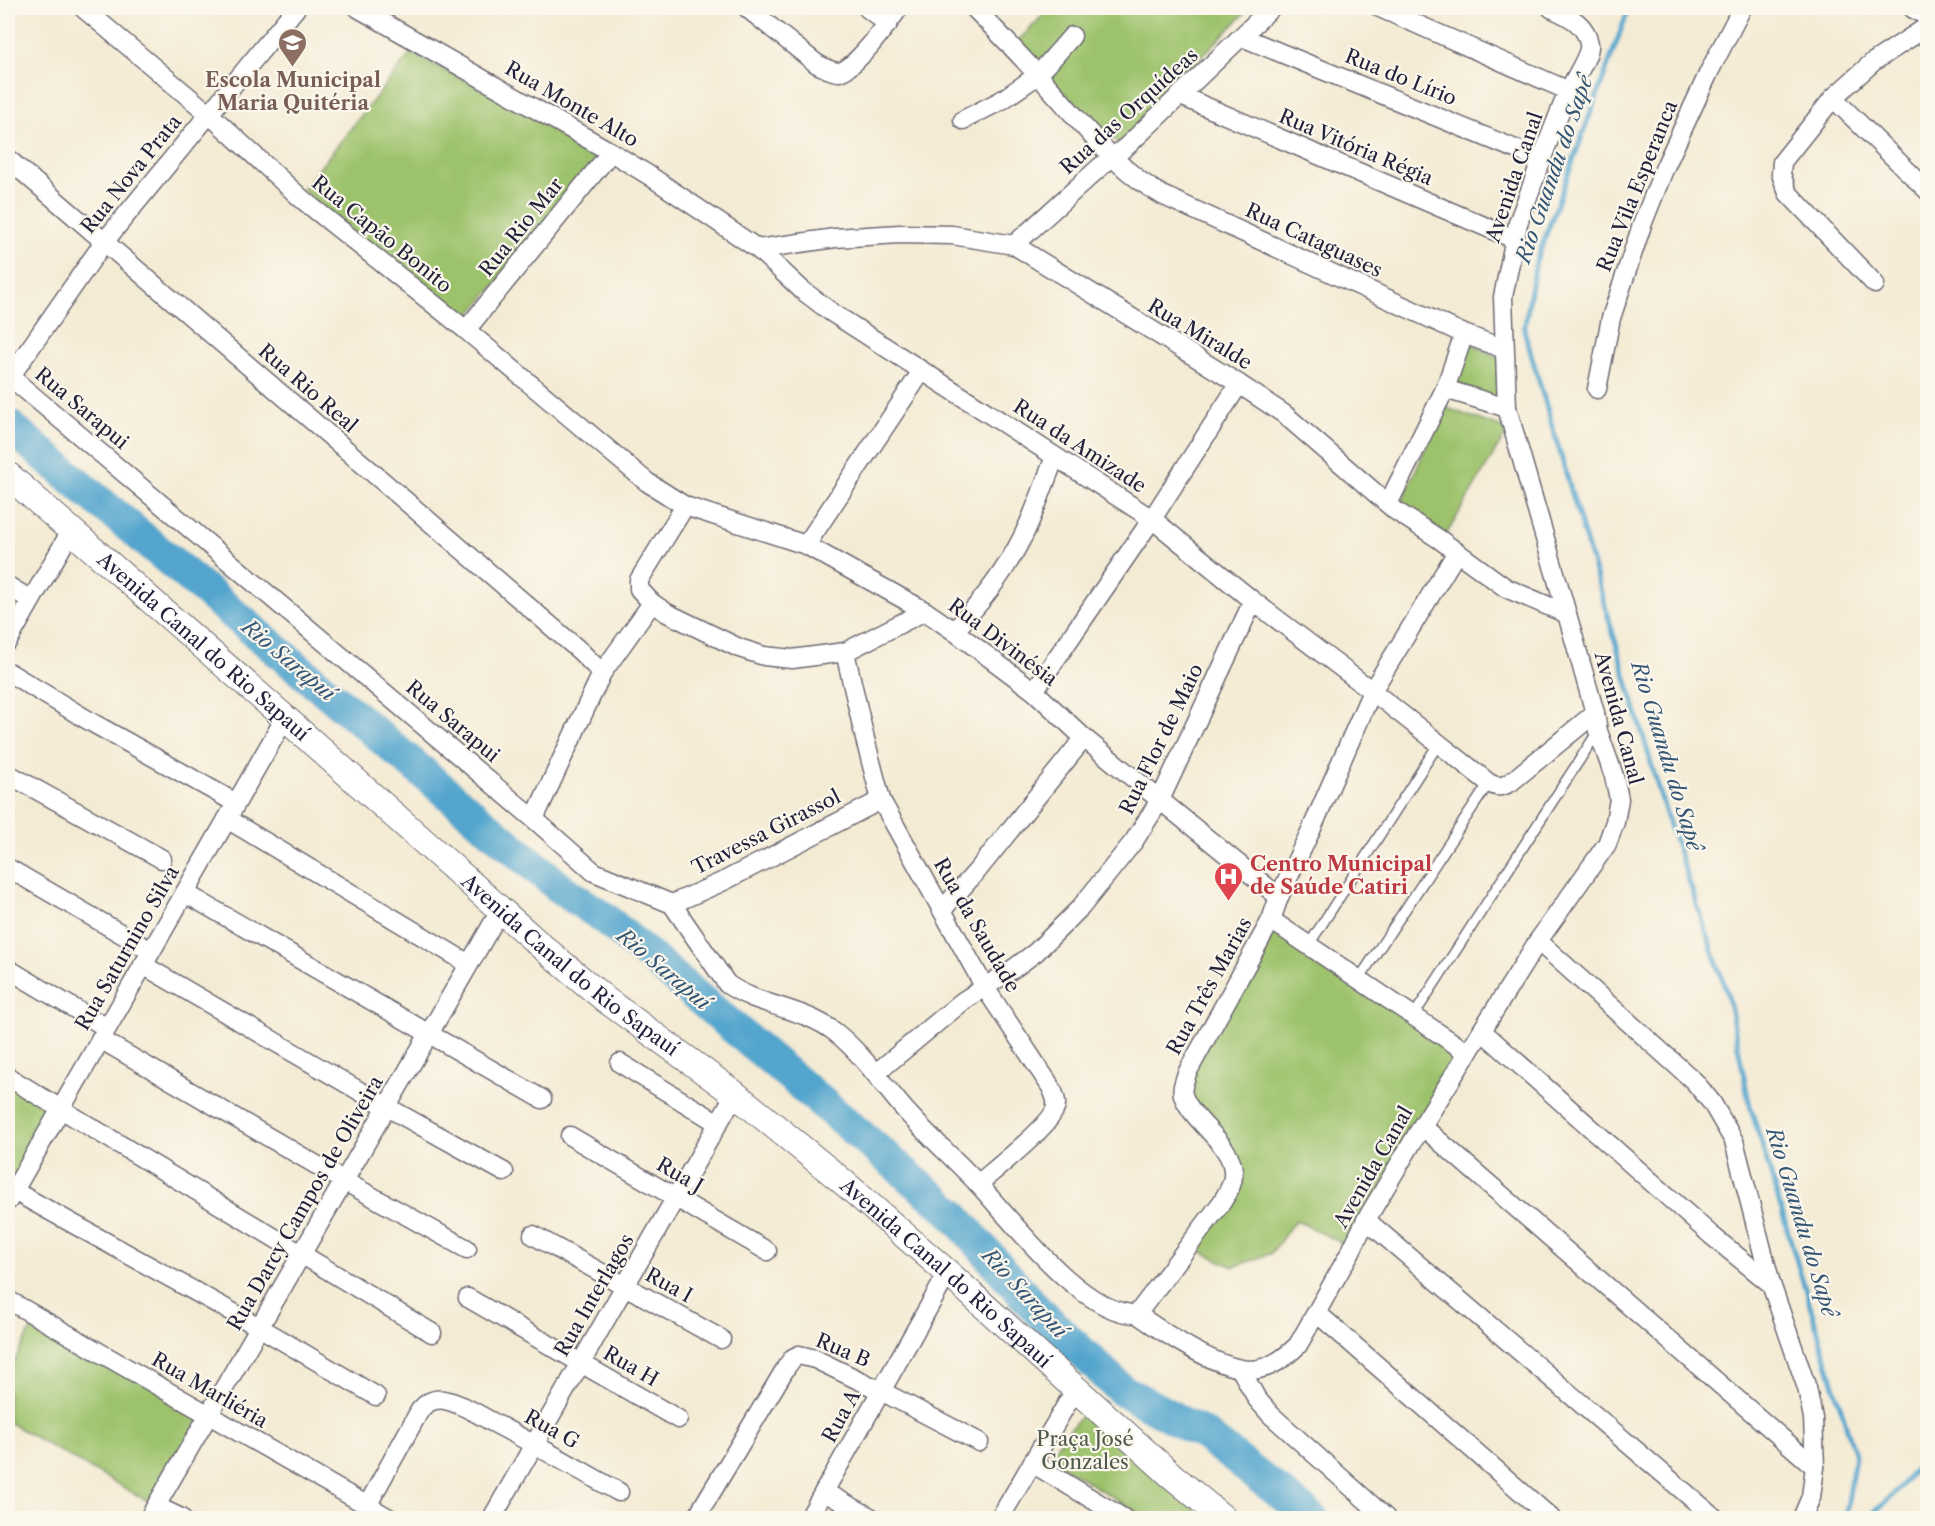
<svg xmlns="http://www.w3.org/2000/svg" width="1935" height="1526" viewBox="0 0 1935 1526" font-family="'Libre Caslon Text',serif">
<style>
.green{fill:#9dc26c;stroke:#607254;stroke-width:1.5}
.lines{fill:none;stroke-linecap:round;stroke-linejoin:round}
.stream{stroke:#52a5cd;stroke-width:5}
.river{stroke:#52a5cd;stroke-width:33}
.lane-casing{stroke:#6c6871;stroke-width:12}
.street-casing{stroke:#6c6871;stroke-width:21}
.secondary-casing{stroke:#6c6871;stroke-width:28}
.lane{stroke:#fff;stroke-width:9}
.street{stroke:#fff;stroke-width:18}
.secondary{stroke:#fff;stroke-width:26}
.labels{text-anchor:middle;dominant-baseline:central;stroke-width:4.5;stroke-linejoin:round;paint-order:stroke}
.street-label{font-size:20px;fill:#22223b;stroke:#fbf7ec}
.education-label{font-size:20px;font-weight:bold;fill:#785e54;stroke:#fbf7ec}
.health-label{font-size:20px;font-weight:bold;fill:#be3a42;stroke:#fbf7ec;text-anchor:start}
.park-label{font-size:20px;fill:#4d5a4c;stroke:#fbf7ec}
.water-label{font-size:21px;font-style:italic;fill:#355675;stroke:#fbf7ec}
</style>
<rect width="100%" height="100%" fill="#fbf7ec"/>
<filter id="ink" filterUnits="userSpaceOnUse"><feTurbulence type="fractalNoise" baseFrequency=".0167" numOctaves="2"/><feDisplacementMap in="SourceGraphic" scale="12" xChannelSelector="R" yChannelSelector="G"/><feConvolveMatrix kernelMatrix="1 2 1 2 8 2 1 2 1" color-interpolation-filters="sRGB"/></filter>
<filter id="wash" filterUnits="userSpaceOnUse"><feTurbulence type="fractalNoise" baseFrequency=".008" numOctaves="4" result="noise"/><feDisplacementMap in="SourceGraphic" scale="24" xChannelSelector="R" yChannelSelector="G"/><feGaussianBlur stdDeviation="1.35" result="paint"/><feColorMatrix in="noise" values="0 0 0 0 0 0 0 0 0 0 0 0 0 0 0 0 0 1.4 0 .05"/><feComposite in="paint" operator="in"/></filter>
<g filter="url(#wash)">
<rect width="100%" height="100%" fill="#f4ebd4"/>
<g class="green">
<polygon points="1050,8 1250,8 1168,90 1123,147 1013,46"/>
<polygon points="411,53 606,153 463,323 302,190"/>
<polygon points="1465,340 1504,361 1499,402 1455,382"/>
<polygon points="1444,407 1508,430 1446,535 1399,508"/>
<polygon points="1271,927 1462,1053 1346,1245 1295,1220 1272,1253 1233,1267 1194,1248 1237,1177 1191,1101 1188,1073"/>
<polygon points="8,1078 61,1111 8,1208"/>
<polygon points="38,1317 209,1415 156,1506 8,1422 8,1373"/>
<polygon points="1082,1415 1205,1518 1146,1518 1047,1457"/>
</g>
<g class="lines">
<g class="stream">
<polyline points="1629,8 1536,262 1524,330 1666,814 1728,996 1749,1102 1855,1455 1847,1509 1844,1518"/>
<polyline points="1868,1518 1895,1493 1928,1454"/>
</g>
<polyline class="river" points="8,425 564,891 603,917 951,1212 1035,1308 1122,1390 1205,1435 1312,1518"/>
</g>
</g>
<g filter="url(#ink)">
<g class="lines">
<defs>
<g id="lane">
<polyline points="1308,946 1439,743"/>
<polyline points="1359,979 1489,783"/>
<polyline points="1414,1015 1597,733"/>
</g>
<g id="street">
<polyline points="83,8 209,114 303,200 466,330 647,482 685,506 806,545 925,611 954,631 1034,691 1084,738 1279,897"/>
<path d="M358,8L611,152L650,176L758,249L802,290L831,312L1152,519L1253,601L1372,691L1489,783C1498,788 1502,787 1511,782L1595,713"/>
<path d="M747,8L817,64C824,67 831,72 839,72C854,70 890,21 899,8"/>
<polyline points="867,8 888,24"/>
<path d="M974,8C1002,36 1029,65 1056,95C1089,132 1119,171 1162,195L1464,334L1504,349"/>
<polyline points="1380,8 1569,91"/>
<polyline points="1912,8 1928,17"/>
<polyline points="1242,37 1542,160"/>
<polyline points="1181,96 1514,239"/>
<polyline points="1833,98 1928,191"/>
<polyline points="963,120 1002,100 1038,75 1072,36"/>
<polyline points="8,159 580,651 602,673"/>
<polyline points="1014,245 1100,167 1127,146 1271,8"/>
<polyline points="758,249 835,238 900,234 952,235 1014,245 1239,384 1284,414 1396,511 1439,539 1506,588 1567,614"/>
<polyline points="1875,284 1788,193 1781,174 1782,162 1833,98 1873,62 1928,26"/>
<polyline points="466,330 611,152"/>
<path d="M8,375L534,819L594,872L672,904L727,984C760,1007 802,1007 835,1032C862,1053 882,1084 905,1110C928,1136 955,1159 979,1185C1013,1222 1084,1316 1137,1314C1164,1333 1227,1376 1259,1369C1274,1366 1287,1356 1298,1345L1351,1251L1366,1220L1422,1126L1538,941L1607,844L1615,822L1619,799L1614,776L1598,731L1595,713L1567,614L1507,408L1503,297L1518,223C1535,179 1550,133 1569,90C1574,79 1591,54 1589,44C1586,23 1568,16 1551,8"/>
<polyline points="10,377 104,242 296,8"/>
<polyline points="1445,389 1507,408"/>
<polyline points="1597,389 1611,318 1642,225 1665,167 1710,70 1742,8"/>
<polyline points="1388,504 1445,389 1464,334"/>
<polyline points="806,545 922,371"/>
<polyline points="8,586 31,600"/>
<polyline points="652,603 667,613 739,648 764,656 792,659 845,652 925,611"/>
<path d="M954,631C982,602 1004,574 1022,538C1035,513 1044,484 1055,457"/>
<polyline points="8,641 71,531"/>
<path d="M845,652L865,739L881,800L984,986L1051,1087C1053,1092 1057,1099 1056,1105C1056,1122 993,1171 978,1184"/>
<polyline points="8,672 91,722 236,803"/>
<polyline points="1034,691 1152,519 1239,384"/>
<polyline points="8,774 162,859"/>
<polyline points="227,819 469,964"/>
<polyline points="534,819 602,673 652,603 639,589 639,580 685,506"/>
<polyline points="8,868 151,951"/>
<polyline points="185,893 542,1099"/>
<polyline points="672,904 724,881 881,800"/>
<polyline points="942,910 977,871 1084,738"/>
<polyline points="1271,920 1468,1053"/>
<polyline points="1538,941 1694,1081 1712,1103 1734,1141 1771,1284 1807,1388 1813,1418 1815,1467 1811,1497 1802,1518"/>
<polyline points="143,965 387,1107 504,1172"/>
<polyline points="8,969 107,1028"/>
<polyline points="1482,1031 1711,1235 1771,1284"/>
<polyline points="100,1039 344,1181 467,1249"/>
<polyline points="620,1063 718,1123"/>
<polyline points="876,1073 963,1001 1013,969 1036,952 1081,907 1134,841 1160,800 1253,601"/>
<polyline points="8,1077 432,1333"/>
<polyline points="1422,1126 1815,1467"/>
<polyline points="570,1136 767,1251"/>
<polyline points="14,1191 259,1327 376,1396"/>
<polyline points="8,1201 285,718"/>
<polyline points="1366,1220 1715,1518"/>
<polyline points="533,1235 721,1339"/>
<polyline points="468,1298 678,1419"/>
<polyline points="8,1300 389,1518"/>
<polyline points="1317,1313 1551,1518"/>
<path d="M1137,1314L1222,1202C1227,1193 1234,1184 1233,1172C1233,1144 1192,1122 1183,1095C1181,1088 1185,1080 1187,1073L1271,920L1279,897L1312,828L1372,691L1457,552"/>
<polyline points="1241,1370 1257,1399 1271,1415 1386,1518"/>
<polyline points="1032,1463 1123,1518"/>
<polyline points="824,1492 872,1518"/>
<polyline points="156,1506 181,1518"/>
<path d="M367,1506L420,1410C426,1403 434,1398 444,1400C461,1403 479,1415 494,1423C536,1445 578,1469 619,1492"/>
<polyline points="149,1518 500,911"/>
<polyline points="492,1518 735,1094"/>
<polyline points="696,1518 787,1366 793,1358 799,1355 815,1359 881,1391 979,1442"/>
<polyline points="809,1518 948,1273"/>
<polyline points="1000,1518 1075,1390"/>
</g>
<g id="secondary">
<path id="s1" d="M8,475L285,718L540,945L606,1000L735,1094L842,1181L948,1273L1171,1475L1223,1518"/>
</g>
</defs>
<use href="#lane" class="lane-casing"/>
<use href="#street" class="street-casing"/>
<use href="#secondary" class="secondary-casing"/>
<use href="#lane" class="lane"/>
<use href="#street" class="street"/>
<use href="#secondary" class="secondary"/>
</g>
</g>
<defs>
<symbol id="school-pin" viewBox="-11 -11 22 30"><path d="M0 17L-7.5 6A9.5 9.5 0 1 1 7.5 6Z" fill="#8d6e63" stroke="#fbf7ec"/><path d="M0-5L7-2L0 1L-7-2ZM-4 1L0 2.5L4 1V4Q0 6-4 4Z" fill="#fff"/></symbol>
<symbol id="hospital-pin" viewBox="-11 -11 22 30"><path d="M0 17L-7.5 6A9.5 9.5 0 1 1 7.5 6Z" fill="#e0444e" stroke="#fbf7ec"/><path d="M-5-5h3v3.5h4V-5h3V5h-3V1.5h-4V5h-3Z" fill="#fff"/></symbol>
</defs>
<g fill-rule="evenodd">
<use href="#school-pin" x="276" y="26" width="33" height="45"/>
<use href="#hospital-pin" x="1212" y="860" width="33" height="45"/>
</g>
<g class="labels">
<g class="street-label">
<text transform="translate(1401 77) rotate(22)">Rua do Lírio</text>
<text transform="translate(572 104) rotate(30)">Rua Monte Alto</text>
<text transform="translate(1129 111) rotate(-42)">Rua das Orquídeas</text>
<text transform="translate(1356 147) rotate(23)">Rua Vitória Régia</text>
<text transform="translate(131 174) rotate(-51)">Rua Nova Prata</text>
<text transform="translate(1514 177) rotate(-71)">Avenida Canal</text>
<text transform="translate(1637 186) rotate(-68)">Rua Vila Esperanca</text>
<text transform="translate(521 227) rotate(-51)">Rua Rio Mar</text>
<text transform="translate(382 234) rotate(39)">Rua Capão Bonito</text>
<text transform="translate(1314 240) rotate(25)">Rua Cataguases</text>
<text transform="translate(1200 334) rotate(31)">Rua Miralde</text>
<text transform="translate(308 388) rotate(41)">Rua Rio Real</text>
<text transform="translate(82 408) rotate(40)">Rua Sarapui</text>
<text transform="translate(1080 446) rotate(33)">Rua da Amizade</text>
<text transform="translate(1003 642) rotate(37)">Rua Divinésia</text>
<text stroke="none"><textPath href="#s1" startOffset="260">Avenida Canal do Rio Sapauí</textPath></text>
<text transform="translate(1619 718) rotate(75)">Avenida Canal</text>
<text transform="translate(453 721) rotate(40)">Rua Sarapui</text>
<text transform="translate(1161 739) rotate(-64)">Rua Flor de Maio</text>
<text transform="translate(766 832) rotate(-27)">Travessa Girassol</text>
<text transform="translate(977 925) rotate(60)">Rua da Saudade</text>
<text transform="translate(127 948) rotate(-60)">Rua Saturnino Silva</text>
<text stroke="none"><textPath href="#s1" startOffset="746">Avenida Canal do Rio Sapauí</textPath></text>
<text transform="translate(1209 986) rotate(-61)">Rua Três Marias</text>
<text transform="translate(1373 1167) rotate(-60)">Avenida Canal</text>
<text transform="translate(680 1175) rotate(30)">Rua J</text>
<text transform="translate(305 1203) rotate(-60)">Rua Darcy Campos de Oliveira</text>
<text stroke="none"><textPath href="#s1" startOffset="1232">Avenida Canal do Rio Sapauí</textPath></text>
<text transform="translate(669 1285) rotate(29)">Rua I</text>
<text transform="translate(594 1295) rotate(-60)">Rua Interlagos</text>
<text transform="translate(843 1350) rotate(23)">Rua B</text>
<text transform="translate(631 1366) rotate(30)">Rua H</text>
<text transform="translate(210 1390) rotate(30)">Rua Marliéria</text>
<text transform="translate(841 1416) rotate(-61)">Rua A</text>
<text transform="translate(552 1429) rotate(29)">Rua G</text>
</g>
<g class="education-label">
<text x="293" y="80">Escola Municipal<tspan x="293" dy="23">Maria Quitéria</tspan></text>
</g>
<g class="health-label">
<text x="1250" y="864">Centro Municipal<tspan x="1250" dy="23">de Saúde Catiri</tspan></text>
</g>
<g class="park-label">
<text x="1085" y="1439">Praça José<tspan x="1085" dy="23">Gonzales</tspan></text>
</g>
<g class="water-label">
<text transform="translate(1554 169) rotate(-71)">Rio Guandu do Sapê</text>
<text transform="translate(289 660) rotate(40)">Rio Sarapuí</text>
<text transform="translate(1667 756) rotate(73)">Rio Guandu do Sapê</text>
<text transform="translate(664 969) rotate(40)">Rio Sarapuí</text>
<text transform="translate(1802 1222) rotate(73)">Rio Guandu do Sapê</text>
<text transform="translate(1025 1293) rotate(47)">Rio Sarapuí</text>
</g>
</g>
<rect width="1935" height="1526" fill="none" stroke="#fbf7ec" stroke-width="30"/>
</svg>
